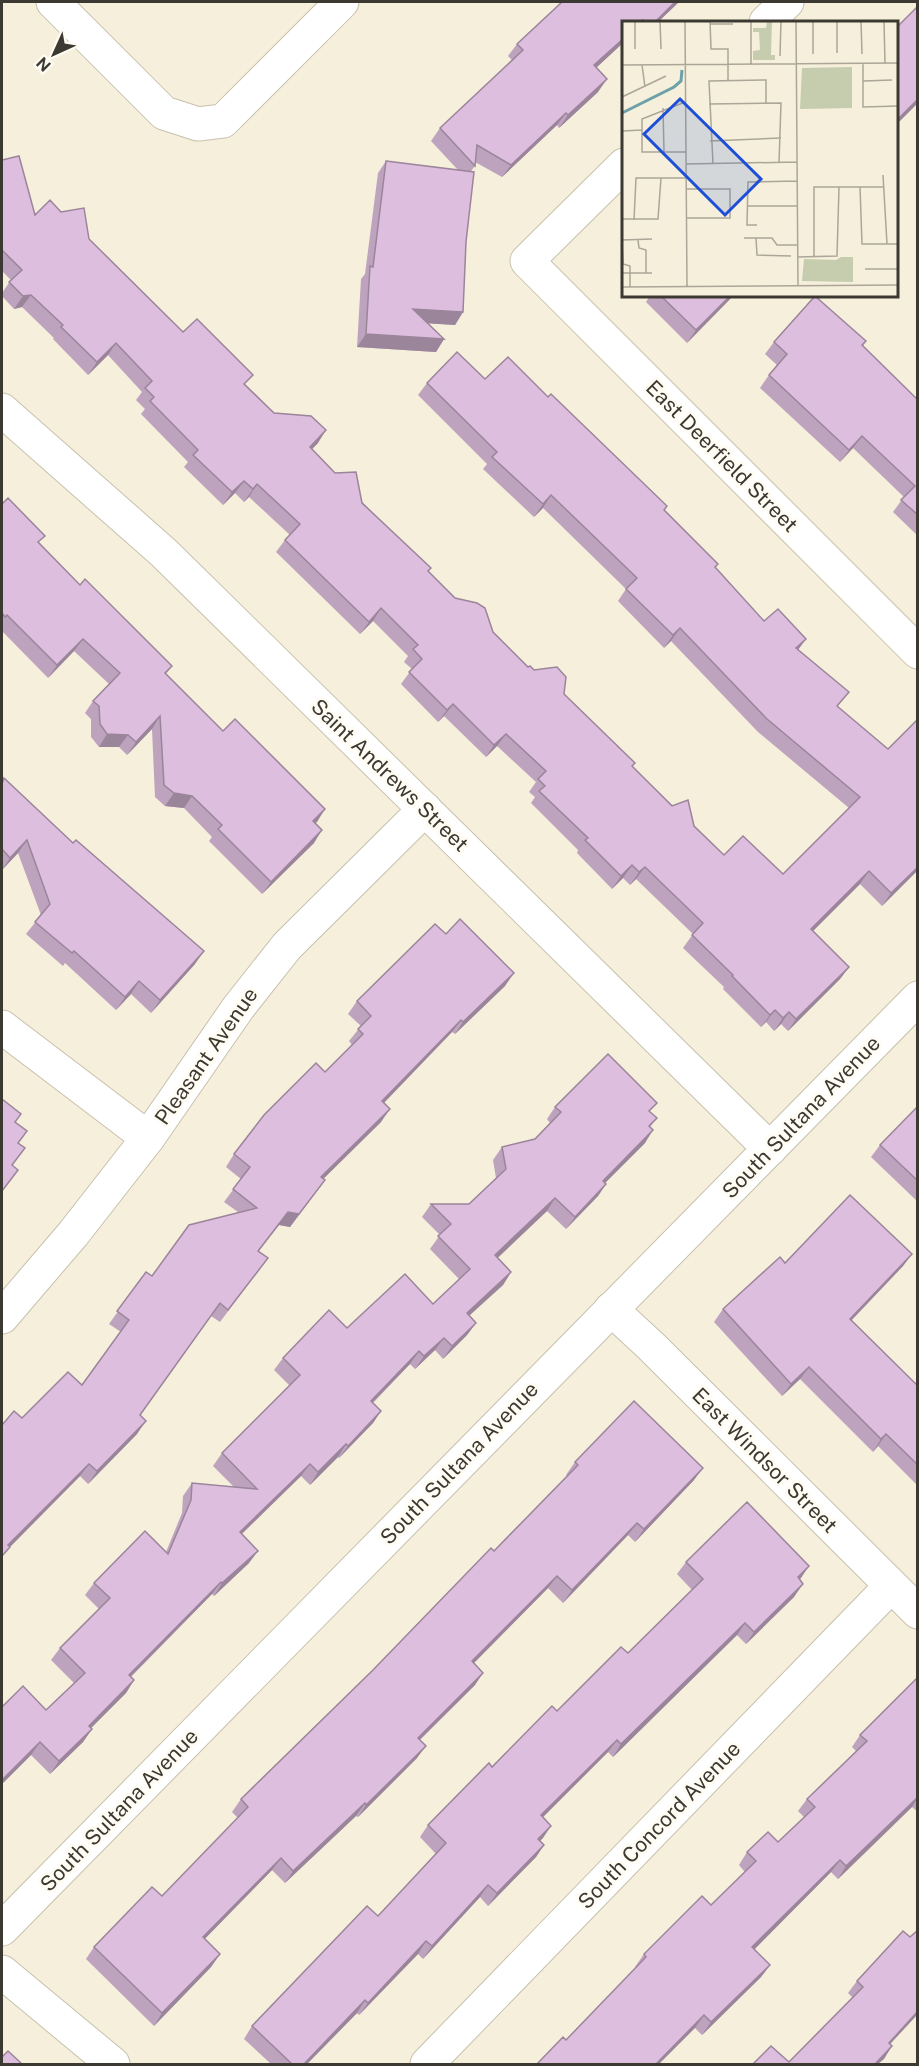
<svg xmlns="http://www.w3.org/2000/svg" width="919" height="2066" viewBox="0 0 919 2066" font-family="'Public Sans',sans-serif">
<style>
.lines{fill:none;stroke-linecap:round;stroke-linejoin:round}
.minor-casing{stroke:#c7c1ad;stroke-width:35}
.minor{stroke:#fff;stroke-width:33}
.wall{fill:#bea3bf}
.shaded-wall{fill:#9b859b}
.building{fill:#ddbede;stroke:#9b859b;stroke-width:1.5}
.labels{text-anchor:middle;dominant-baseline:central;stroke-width:6;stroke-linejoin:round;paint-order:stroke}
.street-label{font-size:21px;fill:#3b3931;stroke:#fffcf4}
.inset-river{fill:none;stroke:#6da1a9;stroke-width:3}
.inset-road{fill:none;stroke:#aba697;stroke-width:1.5}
.view{fill:#1d4ed8;fill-opacity:0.15;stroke:#1d4ed8;stroke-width:3}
.inset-edge{fill:none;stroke:#3b3931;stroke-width:3}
</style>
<rect width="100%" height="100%" fill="#f5efdb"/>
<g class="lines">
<defs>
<g id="minor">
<polyline points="53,2 164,113 198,124 223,121 342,2"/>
<polyline points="766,22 787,2"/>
<polyline points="624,165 527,261 918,652"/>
<polyline points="2,410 164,553 770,1149"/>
<polyline points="2,1027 148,1138"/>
<polyline points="611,1309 651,1346 918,1612"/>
<polyline points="2,1317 73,1234 148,1138 238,1008 287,946 425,809"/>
<polyline points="2,1929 918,998"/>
<polyline points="2,1972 113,2064"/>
<polyline points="427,2064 891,1586"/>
</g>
</defs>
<use href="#minor" class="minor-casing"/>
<use href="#minor" class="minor"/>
</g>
<g class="wall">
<polygon points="562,2 679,2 658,22 624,22 624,42 596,68 598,92 559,128 557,125 502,177 475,162 475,166 471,171 466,242 463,312 455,325 428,323 444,339 436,352 357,347 361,279 365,274 378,173 386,161 458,170 431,141 440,128 512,60 508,56 517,44"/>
<polygon points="2,160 35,215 89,239 183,332 246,385 274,413 318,443 312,449 428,571 455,598 493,632 528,667 534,670 564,694 632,766 724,855 783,874 849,808 758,732 671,641 664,648 618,601 626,589 543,508 534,517 483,469 487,464 418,395 427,383 485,379 548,397 665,510 718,564 715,568 764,621 806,639 798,650 838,707 918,870 882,906 860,884 813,931 849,967 840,979 788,1031 781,1024 774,1031 766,1022 761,1027 723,989 724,987 683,948 693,934 636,879 630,885 623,878 612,889 577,853 578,850 531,803 535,797 529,792 536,782 497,746 486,757 444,716 438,722 401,684 412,669 404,662 408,656 373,621 360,634 276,552 285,540 290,535 249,497 244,502 235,493 223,505 184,467 188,462 141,414 145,409 136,400 142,392 108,355 88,375 53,339 54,338 22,307 14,309 2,296 2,293 11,280 2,271"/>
<polygon points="650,296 733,296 687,343 646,302"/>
<polygon points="866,341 863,346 918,400 918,536 893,512 904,497 853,448 840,462 760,388 769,375 777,365 765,354 774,342"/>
<polygon points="2,504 80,585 172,666 166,674 223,731 325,809 315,823 314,843 262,894 209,841 212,837 184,808 165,806 155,797 152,729 127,755 119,747 99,747 91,737 91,719 85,713 93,701 109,684 74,651 48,678 2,631"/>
<polygon points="4,778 195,964 151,1013 131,994 116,1010 65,963 63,966 26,934 41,915 18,853 2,870 2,779 2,780"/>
<polygon points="446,934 505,986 455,1034 452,1032 384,1103 381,1122 323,1179 325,1180 290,1227 279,1225 259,1251 268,1258 220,1322 211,1316 140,1415 137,1434 88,1484 80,1476 10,1547 22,1418 82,1385 121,1332 109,1324 146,1272 152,1276 238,1212 224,1202 241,1179 226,1167 234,1154 325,1072 352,1045 349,1041 361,1026 348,1014 357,1001"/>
<polygon points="918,1106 918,1202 871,1157 880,1145"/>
<polygon points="555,1107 650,1112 657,1118 650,1127 645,1143 605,1183 606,1184 598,1196 566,1229 547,1211 497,1258 511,1272 503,1285 469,1315 476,1323 467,1335 443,1359 435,1350 415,1369 410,1364 373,1403 381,1411 373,1423 339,1458 338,1457 310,1485 301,1476 242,1534 249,1563 214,1596 212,1594 131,1677 134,1680 126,1693 91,1728 92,1729 83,1742 50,1774 31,1755 2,1784 2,1707 46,1710 74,1683 51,1660 60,1648 99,1609 85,1595 94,1583 166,1552 182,1513 183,1496 192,1483 234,1487 213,1466 222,1453 290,1386 274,1370 283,1358 347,1328 433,1304 459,1279 430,1249 440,1235 422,1217 431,1204 469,1204 496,1178 493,1160 502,1147 535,1139 550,1123 547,1119"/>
<polygon points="912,1254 903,1266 851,1321 918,1386 918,1486 878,1446 873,1452 800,1379 782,1396 714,1322 723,1309 785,1263"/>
<polygon points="575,1462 694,1480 635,1542 628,1535 563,1603 548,1588 474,1663 475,1685 420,1740 417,1758 358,1817 356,1816 285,1883 272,1870 204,1939 220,1954 211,1967 154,2026 86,1959 94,1947 162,1896 238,1818 232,1812 241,1799 494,1551 567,1476 566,1475"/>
<polygon points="686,1562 800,1579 794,1597 746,1644 737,1635 613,1757 608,1752 543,1817 543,1838 540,1840 544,1845 536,1857 488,1906 480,1897 423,1959 418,1954 359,2015 357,2013 307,2064 271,2064 244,2039 252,2026 378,1916 436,1854 420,1837 428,1825 492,1767 557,1711 628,1653 692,1590 677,1574"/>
<polygon points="918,1677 918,1812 912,1807 838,1879 831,1872 754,1949 770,1965 761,1977 702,2035 695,2028 566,2040 636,1968 635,1967 644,1954 711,1905 745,1872 739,1865 747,1852 778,1842 804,1817 798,1811 807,1799 856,1751 852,1747 860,1735"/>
<polygon points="903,1931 890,2044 884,2059 789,2062 853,1998 848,1993 857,1981"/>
</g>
<g class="shaded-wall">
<polygon points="675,2 679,2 658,22 655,22"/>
<polygon points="624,38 624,42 585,78 594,65"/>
<polygon points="607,79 598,92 559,128 568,115"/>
<polygon points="918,99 918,103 897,124 897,120"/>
<polygon points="566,113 557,125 502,177 511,165"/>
<polygon points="31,295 22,307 14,309 23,296"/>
<polygon points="730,296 733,296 687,343 696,330"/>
<polygon points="413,309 463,312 455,325 405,322"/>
<polygon points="366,334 444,339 436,352 357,347"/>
<polygon points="116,343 108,355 88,375 97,362"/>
<polygon points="326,430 318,443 301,460 310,447"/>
<polygon points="862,436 853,448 840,462 849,450"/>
<polygon points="244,481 235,493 223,505 232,492"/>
<polygon points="257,484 249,497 244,502 253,489"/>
<polygon points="551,495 543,508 534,517 543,504"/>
<polygon points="381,608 373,621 360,634 369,622"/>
<polygon points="680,628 671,641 664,648 673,635"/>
<polygon points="83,639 74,651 48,678 57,665"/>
<polygon points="806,639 797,651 796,648"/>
<polygon points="453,704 444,716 438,722 447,710"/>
<polygon points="160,716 152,729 127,755 136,742"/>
<polygon points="107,734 128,735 119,747 99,747"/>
<polygon points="506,734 497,746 486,757 494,745"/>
<polygon points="174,793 192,796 184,808 165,806"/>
<polygon points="325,809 317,822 304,834 313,821"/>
<polygon points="322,830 314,843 262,894 271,882"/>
<polygon points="27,840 18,853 2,870 10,858"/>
<polygon points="632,865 623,878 612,889 621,876"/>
<polygon points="645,867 636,879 630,885 639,872"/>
<polygon points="918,867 918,870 882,906 891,893"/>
<polygon points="869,871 860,884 802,942 811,929"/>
<polygon points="204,951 195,964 151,1013 160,1000"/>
<polygon points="849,967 840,979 788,1031 796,1019"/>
<polygon points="514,973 505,986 455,1034 463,1022"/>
<polygon points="139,981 131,994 116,1010 125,997"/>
<polygon points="775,1010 766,1022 761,1027 770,1015"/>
<polygon points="789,1012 781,1024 774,1031 783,1018"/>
<polygon points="461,1020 452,1032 373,1114 382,1101"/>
<polygon points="390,1109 381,1122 312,1190 321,1177"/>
<polygon points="653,1130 645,1143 595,1193 603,1181"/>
<polygon points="325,1180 290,1227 279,1225 249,1263 288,1212"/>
<polygon points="606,1184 598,1196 566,1229 575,1217"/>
<polygon points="555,1198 547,1211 487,1268 495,1255"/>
<polygon points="912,1254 903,1266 841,1331 850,1319"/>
<polygon points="511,1272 503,1285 458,1326 467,1313"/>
<polygon points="476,1323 467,1335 443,1359 452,1346"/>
<polygon points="444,1338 435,1350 415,1369 424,1356"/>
<polygon points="419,1351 410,1364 362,1413 371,1401"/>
<polygon points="809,1367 800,1379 782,1396 791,1384"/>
<polygon points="381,1411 373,1423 339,1458 348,1446"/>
<polygon points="146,1421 137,1434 88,1484 97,1471"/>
<polygon points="886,1434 878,1446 873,1452 881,1439"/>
<polygon points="346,1444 338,1457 310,1485 318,1472"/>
<polygon points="89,1464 80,1476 2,1555 8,1545"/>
<polygon points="310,1464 301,1476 231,1544 240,1532"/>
<polygon points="703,1468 694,1480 635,1542 644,1529"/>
<polygon points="637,1523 628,1535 563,1603 572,1590"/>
<polygon points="258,1551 249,1563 214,1596 222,1583"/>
<polygon points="809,1566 801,1578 790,1589 798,1577"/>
<polygon points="557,1576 548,1588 463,1674 472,1661"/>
<polygon points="221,1582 212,1594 120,1687 129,1675"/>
<polygon points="803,1584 794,1597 746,1644 754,1632"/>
<polygon points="745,1623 737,1635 613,1757 621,1744"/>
<polygon points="483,1673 475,1685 409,1750 418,1738"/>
<polygon points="134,1680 126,1693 80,1739 89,1726"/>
<polygon points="92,1729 83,1742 50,1774 59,1761"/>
<polygon points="617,1740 608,1752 532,1828 541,1815"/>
<polygon points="40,1742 31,1755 2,1784 2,1780"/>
<polygon points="426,1746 417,1758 358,1817 366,1805"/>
<polygon points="918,1797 912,1807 838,1879 846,1866"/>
<polygon points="365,1803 356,1816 285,1883 293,1871"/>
<polygon points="551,1826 543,1838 530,1851 538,1839"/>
<polygon points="544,1845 536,1857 488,1906 497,1893"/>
<polygon points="281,1858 272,1870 194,1950 203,1937"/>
<polygon points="840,1860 831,1872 744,1960 752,1947"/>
<polygon points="488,1885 480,1897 423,1959 432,1946"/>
<polygon points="426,1941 418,1954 359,2015 368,2003"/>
<polygon points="220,1954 211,1967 154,2026 162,2013"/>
<polygon points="770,1965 761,1977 702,2035 711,2022"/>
<polygon points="365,2000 357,2013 307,2064 304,2064"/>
<polygon points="918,2011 918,2014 880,2055 889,2043"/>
<polygon points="704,2015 695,2028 659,2064 656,2064"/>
<polygon points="892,2046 884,2059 878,2064 875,2064"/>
</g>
<g class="building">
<polygon points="562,2 675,2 655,22 646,22 643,20 640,22 624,22 624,38 594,65 607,79 568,115 566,113 511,165 477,145 475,166 440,128 523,50 517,44"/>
<polygon points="918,6 918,99 897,120 897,27"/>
<polygon points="19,156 35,215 50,200 61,212 84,208 89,239 183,332 197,319 253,375 244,384 274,413 311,416 326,430 310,447 335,473 356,472 362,503 431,568 428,571 455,598 477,603 485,608 493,632 528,667 530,666 534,670 557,667 566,677 564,694 635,763 632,766 672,806 688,800 694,826 724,855 743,836 783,874 860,797 767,719 680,628 673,635 626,589 637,578 551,495 543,504 492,457 497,452 427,383 457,352 485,379 508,357 548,397 551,394 667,506 664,510 718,564 715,567 764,621 778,609 806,639 796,648 849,692 837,706 888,749 918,719 918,867 891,893 869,871 811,929 849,967 796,1019 789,1012 783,1018 775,1010 770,1015 732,976 733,975 692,935 703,923 645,867 639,872 632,865 621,876 585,840 588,838 539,791 545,786 538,779 546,771 506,734 494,745 453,704 447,710 409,672 422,659 413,649 418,645 381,608 369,622 285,540 300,524 257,484 253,489 244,481 232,492 193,455 198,450 150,401 154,397 145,388 152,381 116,343 97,362 61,327 63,325 31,295 23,296 9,282 22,270 2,250 2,160"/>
<polygon points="386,161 474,172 466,242 463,312 413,309 444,339 366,334 370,266 373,267"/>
<polygon points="661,296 730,296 696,330"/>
<polygon points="815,296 866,341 862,345 918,400 918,515 901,500 915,486 862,436 849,450 769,375 787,354 774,342"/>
<polygon points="8,498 45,536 38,542 80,585 85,579 172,666 165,673 223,731 235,719 325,809 313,821 322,830 271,882 218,829 222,825 192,796 174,793 164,785 160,716 136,742 128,735 107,734 100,724 99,706 93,701 120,673 83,639 57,665 7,615 5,617 2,613 2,504"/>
<polygon points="4,778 73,843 76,840 204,951 160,1000 139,981 125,997 74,951 72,953 35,922 50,904 27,840 10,858 2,849 2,779 3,781"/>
<polygon points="460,919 514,973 463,1022 461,1020 382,1101 390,1109 321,1177 325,1180 299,1214 288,1212 258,1251 268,1258 228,1310 220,1303 140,1415 146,1421 97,1471 89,1464 8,1545 10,1547 2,1556 2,1425 14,1411 22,1418 68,1372 82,1385 129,1320 117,1311 146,1272 152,1276 189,1225 257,1208 233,1189 250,1167 234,1154 264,1115 316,1063 325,1072 363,1034 358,1029 371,1016 357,1001 435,924 446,934"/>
<polygon points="608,1054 657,1103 649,1111 657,1118 649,1126 653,1130 603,1181 606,1184 575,1217 555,1198 495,1255 511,1272 467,1313 476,1323 452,1346 444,1338 424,1356 419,1351 371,1401 381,1411 348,1446 346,1444 318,1472 310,1464 240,1532 258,1551 222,1583 221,1582 129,1675 134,1680 89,1726 92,1729 59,1761 40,1742 2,1780 2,1707 23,1686 46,1710 85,1673 60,1648 110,1598 94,1583 145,1531 168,1554 191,1500 192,1483 257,1489 222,1453 300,1375 283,1358 329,1310 347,1328 405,1274 433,1304 470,1269 438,1236 451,1224 431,1204 469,1204 506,1169 502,1147 535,1139 561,1112 555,1107"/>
<polygon points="2,1099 21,1114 15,1122 27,1131 18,1143 25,1148 12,1165 18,1170 2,1191"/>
<polygon points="918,1106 918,1181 880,1145"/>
<polygon points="850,1195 912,1254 850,1319 918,1386 918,1465 886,1434 881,1439 809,1367 791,1384 723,1309 780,1257 785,1263"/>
<polygon points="634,1401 703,1468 644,1529 637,1523 572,1590 557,1576 472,1661 483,1673 418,1738 426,1746 366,1805 365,1803 293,1871 281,1858 203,1937 220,1954 162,2013 94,1947 152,1887 162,1896 248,1807 241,1799 373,1670 491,1548 494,1551 578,1465 575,1462"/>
<polygon points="747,1502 809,1566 798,1577 803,1584 754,1632 745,1623 621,1744 617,1740 541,1815 551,1826 538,1839 544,1845 497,1893 488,1885 432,1946 426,1941 368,2003 365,2000 304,2064 292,2064 252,2026 367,1906 378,1916 446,1843 428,1825 489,1763 492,1767 552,1706 557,1711 621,1647 628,1653 703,1579 686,1562"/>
<polygon points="918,1677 918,1797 846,1866 840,1860 752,1947 770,1965 711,2022 704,2015 656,2064 537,2064 563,2037 566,2040 646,1957 644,1954 702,1896 711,1905 756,1861 747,1852 768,1832 778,1842 815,1807 807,1799 867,1741 860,1735"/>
<polygon points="918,1930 918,2011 889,2043 892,2046 875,2064 753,2064 771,2046 789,2062 863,1987 857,1981 903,1931 910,1937"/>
<polygon points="8,2051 22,2064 2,2064 2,2057"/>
</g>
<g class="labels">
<g class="street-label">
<text transform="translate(722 456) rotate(45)">East Deerfield Street</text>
<text transform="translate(390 775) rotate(44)">Saint Andrews Street</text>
<text transform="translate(206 1056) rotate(-55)">Pleasant Avenue</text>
<text transform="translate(801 1117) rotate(-46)">South Sultana Avenue</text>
<text transform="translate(765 1460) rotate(45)">East Windsor Street</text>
<text transform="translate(459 1463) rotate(-46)">South Sultana Avenue</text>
<text transform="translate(119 1810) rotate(-46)">South Sultana Avenue</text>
<text transform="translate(659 1825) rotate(-46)">South Concord Avenue</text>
</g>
</g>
<g transform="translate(622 21)">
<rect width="276" height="276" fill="#f5efdb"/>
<path d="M145,0H150L149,34H153V39H131V30L138,29L137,11H131V7H144ZM230,46V87L178,88L180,47ZM219,236H231V261L180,260L182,238L214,239Z" fill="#c5cdae"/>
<path class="inset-river" d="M0,92L52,66L59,60L60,49"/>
<path class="inset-road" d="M13,0V28M38,0L39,28M63,0L65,266M88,0L89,28H106V60M174,0L176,265M191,0V33M215,0V32M239,0L240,33M262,0L263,43M88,3H111M158,35L159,0M129,43V0M241,43V86L276,85M0,44L276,42M20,44L23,66M241,60L270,59M0,76L44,55M63,81L20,98V131H64M87,83L159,82L157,142M41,87L42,131M0,110L20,109M88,120L159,117M64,143L175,141M91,143L87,60L144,59V82M261,154L265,223M238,166L240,223H276M64,168H108V197H65M125,185H176M0,198H36L39,157M12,199L14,157H64M135,204H125L126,161L175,160M122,217H150L155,224H176M134,217L135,234L169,235M16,219L17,227L24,229V252M176,236L215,235L217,166M192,236V166H261M243,248H276M0,252H30M0,266L276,264M8,266V245L1,243L0,219L30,218"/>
<path class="view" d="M58,78L139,158L103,194L22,113Z"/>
<rect width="276" height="276" class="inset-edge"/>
</g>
<rect width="919" height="2066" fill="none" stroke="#3b3931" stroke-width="6"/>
<g transform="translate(54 54) rotate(225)" stroke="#fffcf4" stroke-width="4.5" paint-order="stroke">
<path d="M0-4.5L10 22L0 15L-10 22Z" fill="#3b3931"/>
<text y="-9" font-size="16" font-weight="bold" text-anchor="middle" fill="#3b3931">N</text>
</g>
</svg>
